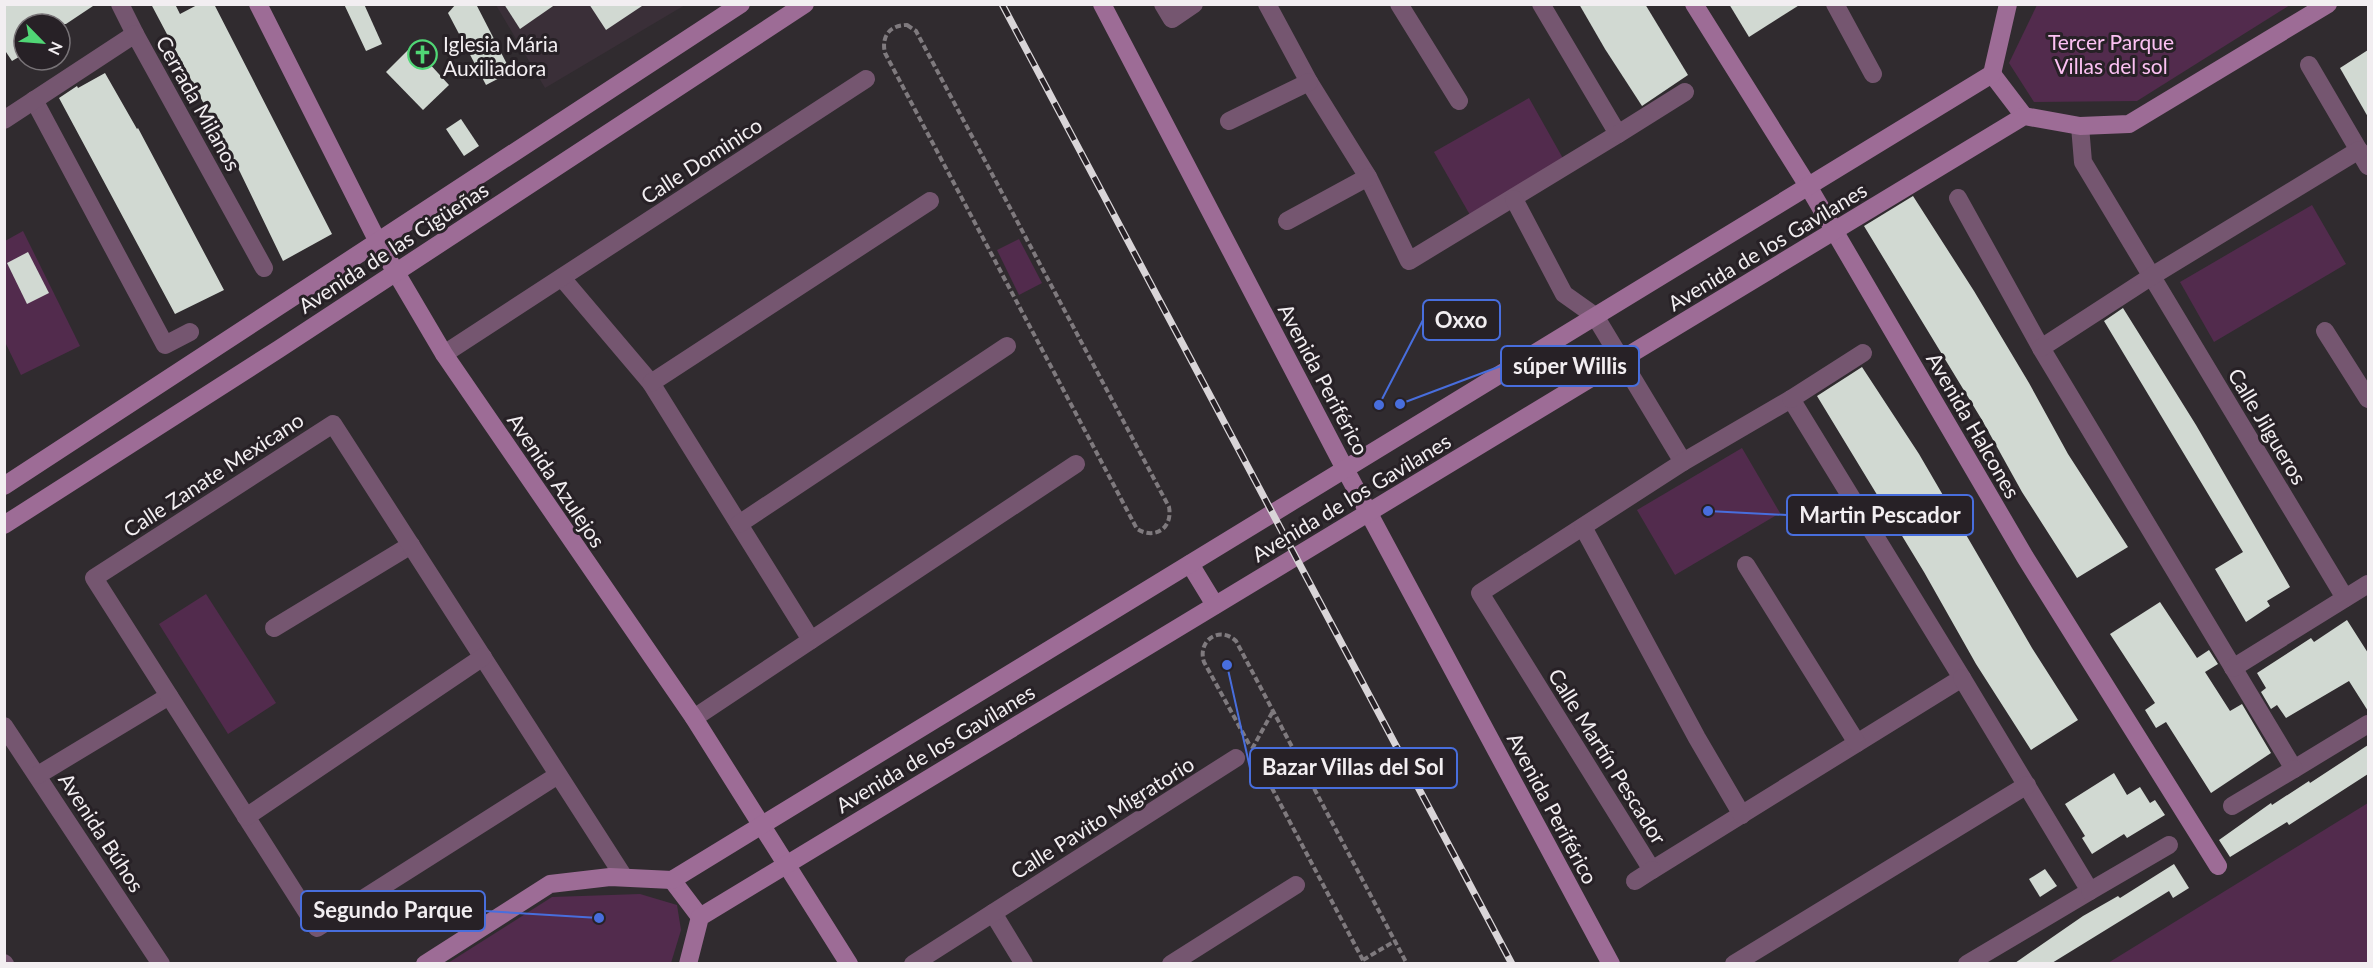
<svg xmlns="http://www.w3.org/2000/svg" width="2373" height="968" viewBox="0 0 2373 968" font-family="Lato,sans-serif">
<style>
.built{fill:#3a2f38}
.green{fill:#522b4d}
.building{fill:#d1d9d2}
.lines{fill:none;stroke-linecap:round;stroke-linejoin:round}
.path{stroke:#7f7a7e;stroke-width:4;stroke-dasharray:6 3;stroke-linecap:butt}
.street{stroke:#755670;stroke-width:18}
.secondary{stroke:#9d6c96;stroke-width:18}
.rail-casing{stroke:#d9d5d8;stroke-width:7}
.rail{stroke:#272126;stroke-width:4.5;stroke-dasharray:14;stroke-linecap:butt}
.labels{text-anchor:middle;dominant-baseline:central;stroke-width:6;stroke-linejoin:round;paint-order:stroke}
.park-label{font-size:21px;fill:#fcc1f3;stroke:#272126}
.poi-label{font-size:21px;fill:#f2eef1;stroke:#272126;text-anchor:start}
.street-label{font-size:21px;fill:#f2eef1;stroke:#272126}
.leader{fill:none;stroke:#486edd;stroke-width:2}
.callout-dot{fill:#486edd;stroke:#272126;stroke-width:2}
.callout{fill:#272126;stroke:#486edd;stroke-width:2}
.callout-label{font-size:22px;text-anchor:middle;font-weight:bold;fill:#f2eef1}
</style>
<rect width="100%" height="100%" fill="#302b2f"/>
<polygon class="built" points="496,5 685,5 545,88"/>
<g class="green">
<polygon points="2037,5 2038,4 2290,5 2137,101 2034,102 2009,63"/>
<polygon points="1529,98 1565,162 1470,215 1434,152"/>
<polygon points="2312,205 2346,264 2214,342 2180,282"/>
<polygon points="23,231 80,346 21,375 5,342 5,241"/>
<polygon points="1019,239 1042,283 1019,295 997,250"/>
<polygon points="1742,448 1780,513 1675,575 1637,510"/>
<polygon points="206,594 276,703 228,734 159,624"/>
<polygon points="2368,803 2368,963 2108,963"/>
<polygon points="640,894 677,905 681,930 671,963 448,963 552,897"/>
</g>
<g class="building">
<polygon points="4,4 96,4 66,24 24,24 24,54 12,61 4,49"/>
<polygon points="151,4 175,4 180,14 199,4 214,4 332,234 283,261 240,172"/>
<polygon points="344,4 364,4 382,44 366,51"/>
<polygon points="456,4 476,4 511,72 486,85 448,13"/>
<polygon points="504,4 556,4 520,29"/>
<polygon points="589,4 645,4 606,30"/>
<polygon points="1579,4 1645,4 1688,75 1642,106 1605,49"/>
<polygon points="1729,4 1801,4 1749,37"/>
<polygon points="409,49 416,49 449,85 423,110 386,72"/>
<polygon points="2368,50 2368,117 2340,68"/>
<polygon points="105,73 137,129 138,128 224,290 175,314 59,98 77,86 78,88"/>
<polygon points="461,119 479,146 464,156 446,129"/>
<polygon points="1913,196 1974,291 2029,383 2068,454 2128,547 2077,578 2022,492 1982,420 1864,226"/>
<polygon points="28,252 49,293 27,304 7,263"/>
<polygon points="2123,308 2196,425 2290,587 2267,601 2270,606 2246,622 2215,569 2243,552 2104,321"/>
<polygon points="1862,367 1919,454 2032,648 2078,720 2031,750 1976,664 1924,572 1817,396"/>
<polygon points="2160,602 2197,658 2209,650 2218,664 2205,672 2230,711 2242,704 2271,753 2211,793 2166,722 2156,728 2145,710 2155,703 2110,634"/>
<polygon points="2347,620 2368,653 2368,711 2349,681 2286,718 2277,705 2271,709 2261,692 2266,688 2257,673 2311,638 2314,642"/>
<polygon points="2368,745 2368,774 2289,825 2287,822 2230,857 2219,840 2271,803 2272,805 2309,781 2310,783"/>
<polygon points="2114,773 2127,795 2140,787 2150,803 2155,800 2165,815 2127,838 2124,834 2092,854 2082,838 2085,836 2065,804"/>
<polygon points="2174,864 2189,888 2173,898 2169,891 2052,963 2015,963 2083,916 2118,896 2120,898"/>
<polygon points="2045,869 2057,886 2040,897 2029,879"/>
</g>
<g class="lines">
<g class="path">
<path d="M907,25L916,31L1169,507C1173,528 1155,540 1137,529L885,53C881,36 890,25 907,25Z"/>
<path d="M1249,744L1204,662C1197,641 1219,625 1236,641L1407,964"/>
<polyline points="1252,749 1273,711"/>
<polyline points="1255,756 1365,964"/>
<polyline points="1363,960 1395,941"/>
</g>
<g class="street">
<polyline points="120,4 135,34"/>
<polyline points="1163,4 1172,19 1194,4"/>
<polyline points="1267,4 1309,82 1368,177 1409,261 1618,134 1541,4"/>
<polyline points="1399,4 1459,101"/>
<polyline points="1835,4 1873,74"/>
<polyline points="2309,65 2368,166"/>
<polyline points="34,100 165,345 190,332"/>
<polyline points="4,120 135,34 264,268"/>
<polyline points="1229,121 1309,82"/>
<polyline points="2080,126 2083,162 2345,598"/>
<polyline points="1618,134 1685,92"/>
<polyline points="1958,198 2041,348 2294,769 2368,724"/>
<polyline points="1514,199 1564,294 1595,316 1683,462"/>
<polyline points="1287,221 1368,177"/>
<polyline points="562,278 651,383 811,640"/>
<polyline points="2325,331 2368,399"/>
<polyline points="2041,348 2152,276 2359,150"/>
<polyline points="444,354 866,79"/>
<polyline points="651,383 930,201"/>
<polygon points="1791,399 1962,678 1652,870 1480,593 1683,462"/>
<polyline points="1791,399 1863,353"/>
<polyline points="739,524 1007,346"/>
<polyline points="1583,527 1697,738 1742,815"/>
<polyline points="1746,565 1857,743"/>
<polyline points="274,628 411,545"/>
<polyline points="2233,668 2368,584"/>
<polyline points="1962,678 2090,891 1967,964"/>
<polyline points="694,718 1076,464"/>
<polyline points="4,726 161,964"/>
<polyline points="38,775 169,696"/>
<polyline points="558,775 317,928 94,578 333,424 624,877"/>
<polyline points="2232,806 2294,769"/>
<polyline points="246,817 483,657"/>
<polyline points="1635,881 1652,870"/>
<polyline points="2090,891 2169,845"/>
<polyline points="993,913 1024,964"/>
<polyline points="4,963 5,964"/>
<polyline points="913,964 1236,758"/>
<polyline points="1171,964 1296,885"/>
<polyline points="1734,964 2027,785"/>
</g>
<g class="secondary">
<polyline points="258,4 378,242 444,354 694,718 849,964"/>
<polyline points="1102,4 1345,469 1611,964"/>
<polyline points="1694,4 1808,186 2025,557 2218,866"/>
<polyline points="1992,74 2024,116"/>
<polyline points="4,486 741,4"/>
<polyline points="4,525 279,349 805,4"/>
<polyline points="1190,564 1215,605"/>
<polyline points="672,880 700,917"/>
<polyline points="425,964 550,884 610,877 672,880 1992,74 2008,4"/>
<polyline points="688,964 700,917 2024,116 2080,126 2129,124 2328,4"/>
</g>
<defs>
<polyline id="rail" points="1002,4 1512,964"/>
</defs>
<use href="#rail" class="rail-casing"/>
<use href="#rail" class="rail"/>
</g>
<defs>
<symbol id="church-ring" viewBox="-11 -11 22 22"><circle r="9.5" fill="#272126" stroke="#50d675" stroke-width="1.5"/><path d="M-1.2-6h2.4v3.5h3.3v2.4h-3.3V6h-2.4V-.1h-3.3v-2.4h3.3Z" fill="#50d675"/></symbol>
</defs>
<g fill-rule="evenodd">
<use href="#church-ring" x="406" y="38" width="33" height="33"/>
</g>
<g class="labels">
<g class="park-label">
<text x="2111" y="41">Tercer Parque<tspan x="2111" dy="24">Villas del sol</tspan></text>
</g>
<g class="poi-label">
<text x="443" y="43">Iglesia Mária<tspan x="443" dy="24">Auxiliadora</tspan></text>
</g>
<g class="street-label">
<text transform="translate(199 103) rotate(61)">Cerrada Milanos</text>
<text transform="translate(701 160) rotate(-33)">Calle Dominico</text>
<text transform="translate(1767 246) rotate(-31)">Avenida de los Gavilanes</text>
<text transform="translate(393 247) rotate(-33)">Avenida de las Cigüeñas</text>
<text transform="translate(1324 379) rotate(62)">Avenida Periférico</text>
<text transform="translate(1974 425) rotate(60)">Avenida Halcones</text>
<text transform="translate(2268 426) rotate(59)">Calle Jilgueros</text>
<text transform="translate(213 474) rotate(-33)">Calle Zanate Mexicano</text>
<text transform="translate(557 480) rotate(56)">Avenida Azulejos</text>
<text transform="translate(1351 497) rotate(-31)">Avenida de los Gavilanes</text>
<text transform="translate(935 748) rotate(-31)">Avenida de los Gavilanes</text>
<text transform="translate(1608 756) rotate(58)">Calle Martín Pescador</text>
<text transform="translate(1553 808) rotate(62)">Avenida Periférico</text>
<text transform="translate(1102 817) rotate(-32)">Calle Pavito Migratorio</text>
<text transform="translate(102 832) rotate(57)">Avenida Búhos</text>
</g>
</g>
<path class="leader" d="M1379 405L1423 320M1400 404L1501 366M1708 511L1787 515M1227 665L1250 768M599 918L485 911"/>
<g class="callout-dot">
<circle cx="1379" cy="405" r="6"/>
<circle cx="1400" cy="404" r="6"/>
<circle cx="1708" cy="511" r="6"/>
<circle cx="1227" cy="665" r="6"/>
<circle cx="599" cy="918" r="6"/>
</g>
<g class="callout">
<rect x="1423" y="300" width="77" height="40" rx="6"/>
<rect x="1501" y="346" width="138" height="40" rx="6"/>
<rect x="1787" y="495" width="186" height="40" rx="6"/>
<rect x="1250" y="748" width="207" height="40" rx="6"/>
<rect x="301" y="891" width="184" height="40" rx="6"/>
</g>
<g class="callout-label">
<text x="1461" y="328">Oxxo</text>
<text x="1570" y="374">súper Willis</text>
<text x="1880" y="523">Martin Pescador</text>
<text x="1353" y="775">Bazar Villas del Sol</text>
<text x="393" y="918">Segundo Parque</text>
</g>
<rect width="2373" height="968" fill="none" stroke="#f2eef1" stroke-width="12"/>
<g transform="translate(42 42) rotate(115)"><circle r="28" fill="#272126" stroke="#787377" stroke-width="1.5"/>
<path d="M0-4.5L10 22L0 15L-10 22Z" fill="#50d675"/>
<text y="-9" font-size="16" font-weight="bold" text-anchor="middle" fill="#f2eef1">N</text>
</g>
</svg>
